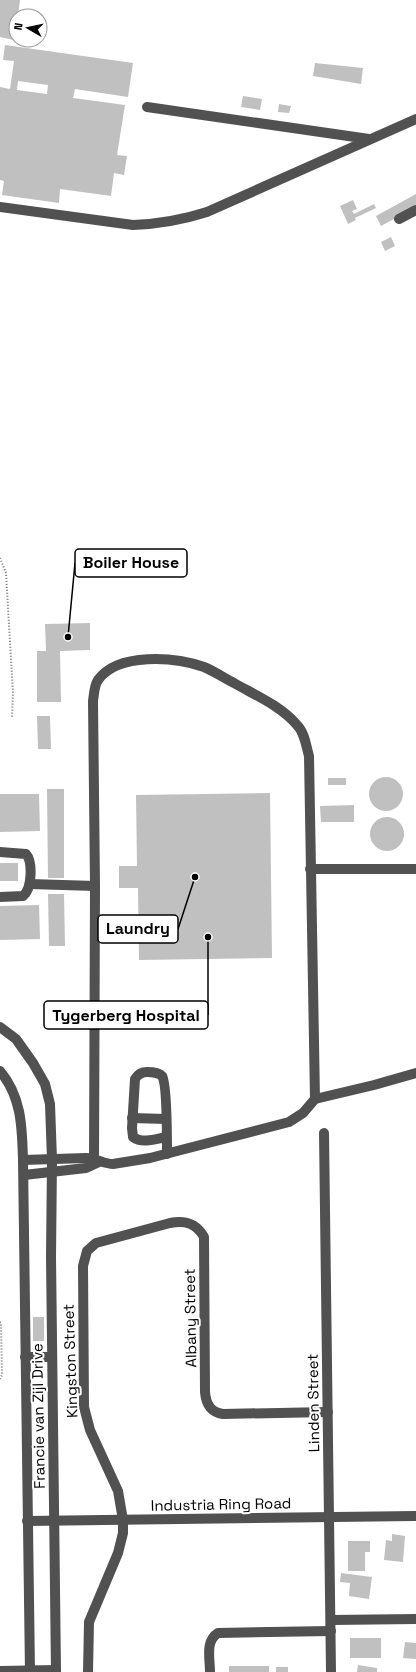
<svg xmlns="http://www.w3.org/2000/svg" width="416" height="1672" viewBox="0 0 416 1672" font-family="'Space Grotesk',sans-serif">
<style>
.building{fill:#c0c0c0;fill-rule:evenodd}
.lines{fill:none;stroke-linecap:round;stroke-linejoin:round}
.path{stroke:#737373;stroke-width:2;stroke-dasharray:1 2;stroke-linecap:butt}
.minor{stroke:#515151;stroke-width:10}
.labels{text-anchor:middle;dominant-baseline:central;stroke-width:4;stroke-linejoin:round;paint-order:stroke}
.street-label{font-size:15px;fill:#000;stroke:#fff}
.leader{fill:none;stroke:#000;stroke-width:1.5}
.callout-dot{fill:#000;stroke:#fff;stroke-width:1.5}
.callout{fill:#fff;stroke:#000;stroke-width:1.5}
.callout-label{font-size:16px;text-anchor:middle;font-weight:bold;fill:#000}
</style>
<rect width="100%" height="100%" fill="#fff"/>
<g class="building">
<polygon points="0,0 20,0 18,16 16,16 14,40 0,37"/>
<path d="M5,45L133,63L128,97L75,89L73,98L125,105L117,155L127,156L124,175L114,173L111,196L60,189L59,203L2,195L4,181L0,180V87L10,89L14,61L3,60ZM18,81L48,85L47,94L17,90Z"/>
<polygon points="315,63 363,68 361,84 313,76"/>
<polygon points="243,96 262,99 260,110 241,107"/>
<polygon points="279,104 291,106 289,113 278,112"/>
<polygon points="416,194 416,207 381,226 376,216"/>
<polygon points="353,200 357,209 352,211 354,214 374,204 376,208 355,218 356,220 348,224 340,206"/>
<polygon points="391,237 395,246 385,251 381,242"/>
<polygon points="90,623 90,650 60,651 61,702 37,702 37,651 46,651 45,624"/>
<polygon points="37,716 50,716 51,749 38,749"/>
<circle cx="386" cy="794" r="17"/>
<rect x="328" y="778" width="18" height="7"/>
<polygon points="47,789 64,789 64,878 48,878"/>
<polygon points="270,793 272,958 139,960 138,888 119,888 119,866 137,866 136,795"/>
<polygon points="0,794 39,794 40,831 0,832"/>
<polygon points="354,805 354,822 321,822 320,806"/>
<circle cx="387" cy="834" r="17"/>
<rect x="0" y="863" width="18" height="18"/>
<polygon points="48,894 64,894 65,946 49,946"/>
<polygon points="39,905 40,939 0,940 0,906"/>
<rect x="33" y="1317" width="11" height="24"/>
<polygon points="392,1534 405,1536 403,1562 384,1560 386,1540 392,1541"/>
<polygon points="348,1541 370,1541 370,1552 365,1552 365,1571 348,1571"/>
<polygon points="341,1573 372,1577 369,1599 349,1596 350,1583 340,1582"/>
<rect x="350" y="1638" width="31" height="20"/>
<polygon points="405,1642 416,1643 416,1659 403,1658"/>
<polygon points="358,1665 377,1668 377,1672 357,1672"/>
<rect x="229" y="1666" width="40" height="6"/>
<rect x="276" y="1667" width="12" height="5"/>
</g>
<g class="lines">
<g class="path">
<polyline points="0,558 6,573 13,693 12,717"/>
<polyline points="0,1322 1,1323 2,1375 0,1379"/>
</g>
<g class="minor">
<polyline points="147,107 369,139"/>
<path d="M0,207L133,225C159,224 182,220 207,212L416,119"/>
<polyline points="399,219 416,210"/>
<path d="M0,852L26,854C33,862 32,889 23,896L0,897"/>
<polyline points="310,869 416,869"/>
<polyline points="30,884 95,886"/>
<polyline points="0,1027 16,1039 33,1063 45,1084 50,1104 52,1160 51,1257 56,1672"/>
<path d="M0,1071C22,1097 22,1128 23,1160L30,1672"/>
<polyline points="132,1118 166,1119"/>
<polyline points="324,1133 331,1672"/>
<path d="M166,1137C156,1139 142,1144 133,1137L132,1128L135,1079C138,1074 142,1072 147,1072C152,1072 159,1073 162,1076C167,1083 167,1142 167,1154"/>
<path d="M23,1160L86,1158C96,1158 104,1164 113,1164L150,1158L289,1122L303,1113L315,1099L374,1085L416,1073"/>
<path d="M94,1164L95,886L93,701C94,695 94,686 98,680C118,652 175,657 204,667C214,671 224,678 234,683C255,695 281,706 297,725C305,733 306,746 309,756L315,1099"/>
<polyline points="24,1175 86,1168 99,1162"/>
<polyline points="25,1357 52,1357"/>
<polyline points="27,1521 416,1516"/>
<polyline points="331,1620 416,1619"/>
<polyline points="0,1671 56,1670"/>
<path d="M88,1672L89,1622L118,1553L123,1533V1520L118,1491L90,1430L84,1407L83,1266L87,1251L96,1243L170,1223C185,1220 196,1223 204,1237L205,1392C206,1404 210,1412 223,1414L328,1412"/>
<path d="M210,1672C210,1658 205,1641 218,1633L331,1631"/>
</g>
</g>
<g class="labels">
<g class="street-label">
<text transform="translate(190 1318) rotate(-91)">Albany Street</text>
<text transform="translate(70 1361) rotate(-92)">Kingston Street</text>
<text transform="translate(313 1403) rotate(-91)">Linden Street</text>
<text transform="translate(38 1416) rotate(-91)">Francie van Zijl Drive</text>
<text transform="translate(221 1504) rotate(-1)">Industria Ring Road</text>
</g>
</g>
<path class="leader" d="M68 637L75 563M195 877L178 929M208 937L208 1015"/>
<g class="callout-dot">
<circle cx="68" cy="637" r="4"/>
<circle cx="195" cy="877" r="4"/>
<circle cx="208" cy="937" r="4"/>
</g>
<g class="callout">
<rect x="75" y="549" width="112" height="28" rx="4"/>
<rect x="98" y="915" width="80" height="28" rx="4"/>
<rect x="44" y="1001" width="164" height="28" rx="4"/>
</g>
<g class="callout-label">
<text x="131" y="568">Boiler House</text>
<text x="138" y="934">Laundry</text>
<text x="126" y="1021">Tygerberg Hospital</text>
</g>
<g transform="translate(28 28) rotate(279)"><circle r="19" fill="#ffffff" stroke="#999999"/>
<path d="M0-3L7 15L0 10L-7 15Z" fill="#000000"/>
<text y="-6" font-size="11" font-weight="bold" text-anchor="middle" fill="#000000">N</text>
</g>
</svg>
